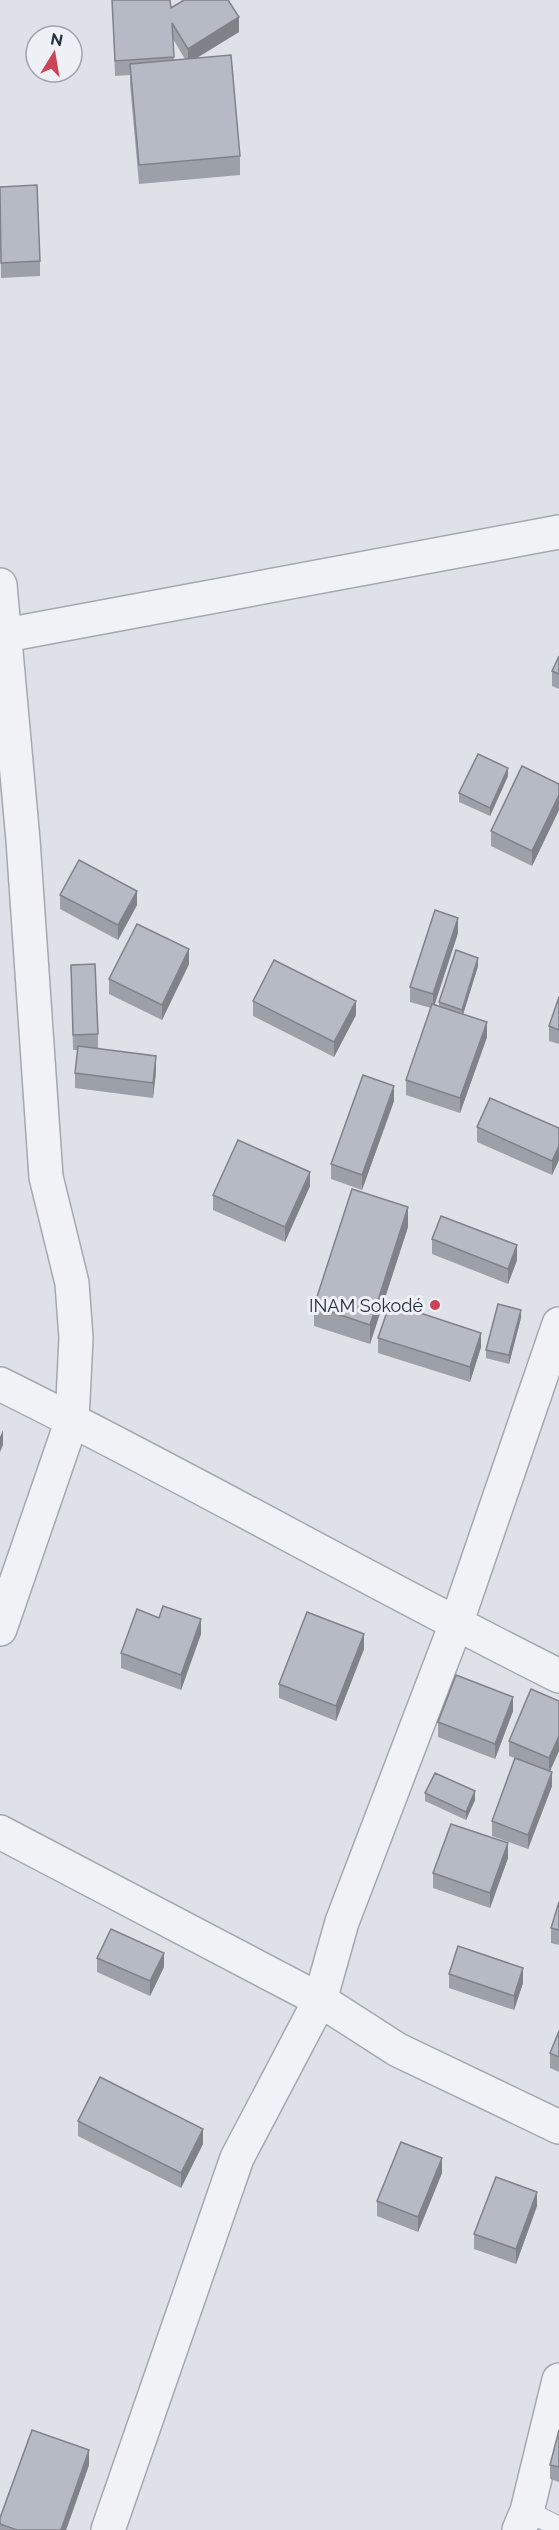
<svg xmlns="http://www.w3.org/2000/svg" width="559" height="2530" viewBox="0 0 559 2530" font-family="Raleway,sans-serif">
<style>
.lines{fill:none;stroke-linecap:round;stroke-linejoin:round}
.service-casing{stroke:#a3a8b1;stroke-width:22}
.minor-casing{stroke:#a3a8b1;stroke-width:36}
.service{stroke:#f0f2f6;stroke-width:20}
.minor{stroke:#f0f2f6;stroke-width:33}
.wall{fill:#9ca0a9;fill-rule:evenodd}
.shaded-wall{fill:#7f8289}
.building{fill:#b5bac4;stroke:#7f8289;stroke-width:1.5}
.poi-dot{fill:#cb4455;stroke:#edf0f5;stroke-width:2}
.labels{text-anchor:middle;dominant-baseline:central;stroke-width:6;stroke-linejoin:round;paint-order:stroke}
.poi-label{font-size:18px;fill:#272f3e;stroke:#edf0f5;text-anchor:end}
</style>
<rect width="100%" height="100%" fill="#dee1e7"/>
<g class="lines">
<defs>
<polyline id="service" points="527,2511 559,2527"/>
<g id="minor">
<polyline points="0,585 23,840 46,1177 72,1283 76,1338 72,1420 0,1629"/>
<polyline points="0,640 6,635 559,532"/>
<path d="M0,1384C188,1477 371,1582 559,1676"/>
<polyline points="0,1832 320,2000 398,2050 559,2127"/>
<polyline points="108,2530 237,2158 320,2000 342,1922 456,1624 559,1324"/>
<polyline points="519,2530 527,2511 559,2380"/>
</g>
</defs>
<use href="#service" class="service-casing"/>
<use href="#minor" class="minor-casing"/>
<use href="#service" class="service"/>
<use href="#minor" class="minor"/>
</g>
<g class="wall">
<path d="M112,0L171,8L239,32L197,58L240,156V175L139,184L130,84V75L115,76ZM173,39L185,59L174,60Z"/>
<polygon points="0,187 40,261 40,276 1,278"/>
<polygon points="559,656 559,689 552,686 552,671"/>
<polygon points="508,776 490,816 459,802 459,793"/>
<polygon points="559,784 559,810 532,866 491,846 491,831"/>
<polygon points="60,895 137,905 118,940 60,909"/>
<polygon points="458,933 435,1004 439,1006 439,1002 478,966 463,1014 487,1037 460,1113 406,1095 406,1080 431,1008 410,1002 410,987"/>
<polygon points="189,964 162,1020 109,994 109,979"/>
<polygon points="71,965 98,1034 98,1049 156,1071 153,1098 75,1088 75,1073 78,1050 73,1050"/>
<polygon points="559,997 559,1044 549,1041 549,1026"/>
<polygon points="253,1001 356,1015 334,1057 253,1016"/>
<polygon points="394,1101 362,1190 331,1179 331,1164"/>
<polygon points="477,1127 559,1128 559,1160 552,1175 477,1142"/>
<polygon points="310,1186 285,1242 213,1210 213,1195"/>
<polygon points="408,1227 370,1344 314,1326 314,1306"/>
<polygon points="432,1239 517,1260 508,1284 432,1254"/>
<polygon points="521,1318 509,1364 486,1358 486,1350"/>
<polygon points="378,1338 481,1347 470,1382 378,1353"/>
<polygon points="159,1618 201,1634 181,1690 121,1668 121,1653"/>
<polygon points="364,1649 336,1721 279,1698 279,1684"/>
<polygon points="559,1701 559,1751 550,1771 552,1786 528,1849 492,1836 492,1821 515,1758 509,1756 509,1741"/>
<polygon points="513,1711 495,1759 438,1737 438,1722"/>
<polygon points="425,1793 475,1800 466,1820 425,1801"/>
<polygon points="508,1858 490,1908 433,1888 433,1873"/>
<polygon points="559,1902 559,1945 551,1943 551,1928"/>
<polygon points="97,1958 164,1967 150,1996 97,1972"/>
<polygon points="449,1974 523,1983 514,2010 449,1988"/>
<polygon points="559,2031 559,2072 550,2068 550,2053"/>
<polygon points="78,2121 203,2144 181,2188 78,2136"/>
<polygon points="442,2173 418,2232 377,2216 377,2201"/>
<polygon points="537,2206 516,2264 474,2249 474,2234"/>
<polygon points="559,2430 559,2482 550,2479 550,2465"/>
<polygon points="89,2465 66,2530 0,2530 0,2518"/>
</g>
<g class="shaded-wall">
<polygon points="239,17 239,32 188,63 188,49"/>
<polygon points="508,768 508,776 490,816 490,808"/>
<polygon points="559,795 559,810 532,866 532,851"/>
<polygon points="137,891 137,905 118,940 118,925"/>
<polygon points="458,918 458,933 433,1009 433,994"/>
<polygon points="189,949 189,964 162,1020 162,1005"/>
<polygon points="478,958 478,966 462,1018 462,1010"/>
<polygon points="356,1001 356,1015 334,1057 334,1042"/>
<polygon points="487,1022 487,1037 460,1113 460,1098"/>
<polygon points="156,1056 156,1071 153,1098 153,1083"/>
<polygon points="394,1086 394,1101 362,1190 362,1175"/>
<polygon points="559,1146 559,1160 552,1175 552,1161"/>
<polygon points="310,1172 310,1186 285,1242 285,1227"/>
<polygon points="408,1207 408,1227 370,1344 370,1325"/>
<polygon points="517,1245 517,1260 508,1284 508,1269"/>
<polygon points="521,1310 521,1318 509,1364 509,1355"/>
<polygon points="481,1333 481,1347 470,1382 470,1367"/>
<polygon points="3,1430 3,1445 0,1452 0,1437"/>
<polygon points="201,1619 201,1634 181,1690 181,1675"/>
<polygon points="364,1634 364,1649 336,1721 336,1706"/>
<polygon points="513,1697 513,1711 495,1759 495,1744"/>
<polygon points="559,1736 559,1751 549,1773 549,1758"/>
<polygon points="552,1772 552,1786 528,1849 528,1835"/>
<polygon points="475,1791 475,1800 466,1820 466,1812"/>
<polygon points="508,1843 508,1858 490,1908 490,1893"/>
<polygon points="164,1953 164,1967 150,1996 150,1981"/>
<polygon points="523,1968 523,1983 514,2010 514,1996"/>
<polygon points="203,2129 203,2144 181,2188 181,2173"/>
<polygon points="442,2158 442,2173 418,2232 418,2217"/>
<polygon points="537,2192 537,2206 516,2264 516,2249"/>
<polygon points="89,2450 89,2465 66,2530 61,2530"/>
</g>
<g class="building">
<polygon points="112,0 170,0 171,8 184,0 228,0 239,17 188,49 172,23 174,57 115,61"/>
<polygon points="231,55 240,156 139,165 130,64"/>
<polygon points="37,185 40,261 1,263 0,187"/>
<polygon points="559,656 559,674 552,671"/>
<polygon points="478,754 508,768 490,808 459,793"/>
<polygon points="522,766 559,784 559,795 532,851 491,831"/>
<polygon points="79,860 137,891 118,925 60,895"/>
<polygon points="435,910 458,918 433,994 410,987"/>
<polygon points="137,924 189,949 162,1005 109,979"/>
<polygon points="456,950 478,958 462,1010 439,1002"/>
<polygon points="274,960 356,1001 334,1042 253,1001"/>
<polygon points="95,964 98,1034 73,1035 71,965"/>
<polygon points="559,997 559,1030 549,1026"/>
<polygon points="432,1004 487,1022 460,1098 406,1080"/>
<polygon points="78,1046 156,1056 153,1083 75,1073"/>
<polygon points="363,1075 394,1086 362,1175 331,1164"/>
<polygon points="490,1098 559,1128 559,1146 552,1161 477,1127"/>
<polygon points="238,1140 310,1172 285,1227 213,1195"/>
<polygon points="352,1189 408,1207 370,1325 314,1306"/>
<polygon points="441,1216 517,1245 508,1269 432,1239"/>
<polygon points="390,1303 481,1333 470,1367 378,1338"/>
<polygon points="498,1304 521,1310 509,1355 486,1350"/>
<polygon points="163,1606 201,1619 181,1675 121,1653 137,1609 159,1618"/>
<polygon points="307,1612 364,1634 336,1706 279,1684"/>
<polygon points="456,1675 513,1697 495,1744 438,1722"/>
<polygon points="531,1689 559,1701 559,1736 549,1758 509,1741"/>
<polygon points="515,1758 552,1772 528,1835 492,1821"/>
<polygon points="435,1773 475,1791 466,1812 425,1793"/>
<polygon points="451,1824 508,1843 490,1893 433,1873"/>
<polygon points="559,1902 559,1930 551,1928"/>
<polygon points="111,1929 164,1953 150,1981 97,1958"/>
<polygon points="458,1946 523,1968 514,1996 449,1974"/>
<polygon points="559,2031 559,2057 550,2053"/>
<polygon points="100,2077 203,2129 181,2173 78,2121"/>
<polygon points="401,2142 442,2158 418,2217 377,2201"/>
<polygon points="496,2177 537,2192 516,2249 474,2234"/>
<polygon points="32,2430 89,2450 61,2530 17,2530 0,2524 0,2518"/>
<polygon points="559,2430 559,2467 550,2465"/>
</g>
<circle class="poi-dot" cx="435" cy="1305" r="6"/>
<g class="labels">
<g class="poi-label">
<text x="423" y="1305">INAM Sokodé</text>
</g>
</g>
<g transform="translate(54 54) rotate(11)"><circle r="28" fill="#edf0f5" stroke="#9ea3ac" stroke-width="1.5"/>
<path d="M0-4.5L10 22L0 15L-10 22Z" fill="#cb4455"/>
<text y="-9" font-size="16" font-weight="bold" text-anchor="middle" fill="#272f3e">N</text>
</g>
</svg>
